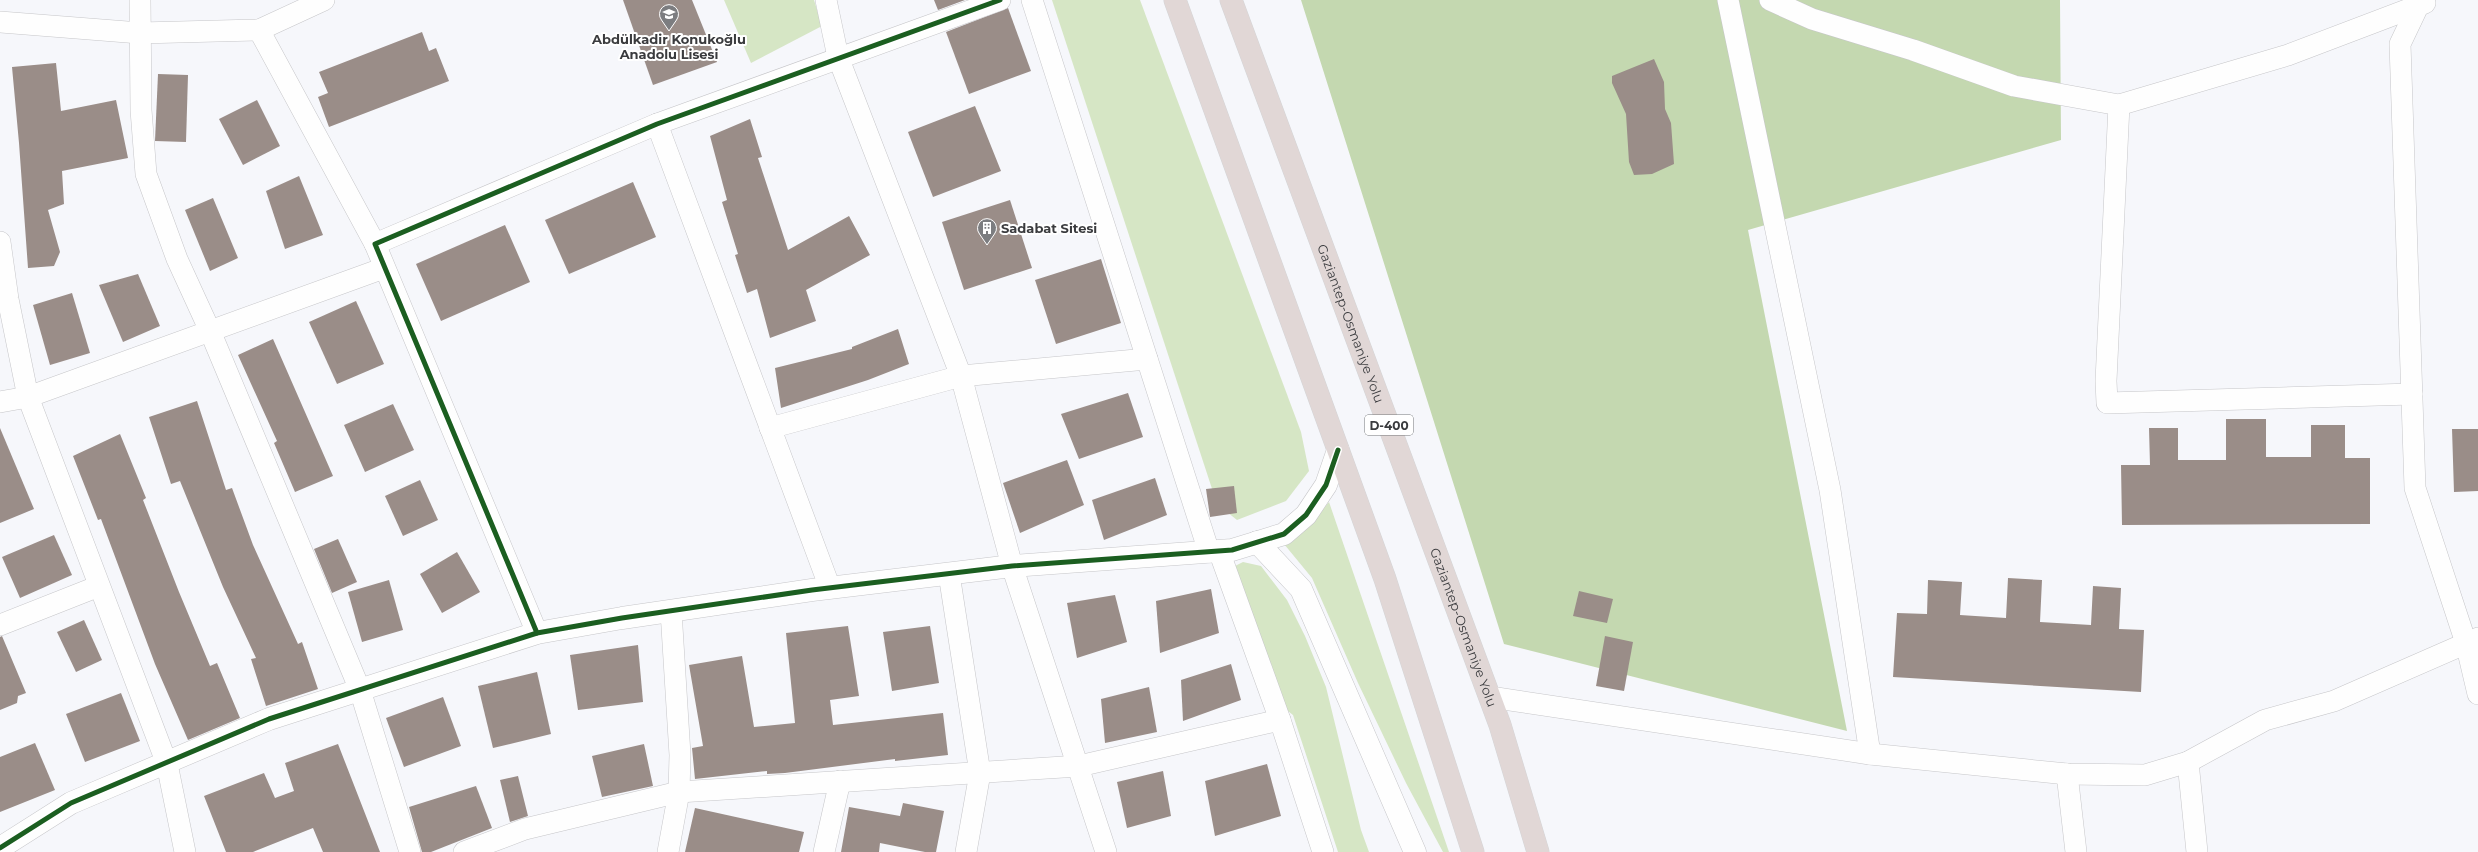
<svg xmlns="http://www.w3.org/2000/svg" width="2478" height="852" viewBox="0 0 2478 852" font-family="Montserrat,sans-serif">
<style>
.green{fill:#d6e6c5}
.forest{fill:#c4d8b0}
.building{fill:#9a8d88}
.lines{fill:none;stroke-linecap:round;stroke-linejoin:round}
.street-casing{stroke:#c6c6c9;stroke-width:22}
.secondary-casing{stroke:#c6c6c9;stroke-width:23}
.highway-casing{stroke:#d4d5d7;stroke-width:23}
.street{stroke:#fefefe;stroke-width:21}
.secondary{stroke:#fefefe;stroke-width:22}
.highway{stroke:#e1d7d6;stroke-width:22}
.cycleway-casing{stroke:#fff;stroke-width:8}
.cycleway{stroke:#1b5e20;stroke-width:5}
.labels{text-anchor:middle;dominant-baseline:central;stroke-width:4;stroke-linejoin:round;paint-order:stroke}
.shield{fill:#fff;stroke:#757678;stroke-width:1}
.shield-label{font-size:12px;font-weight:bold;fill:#3a3b3e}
.poi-label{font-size:13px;font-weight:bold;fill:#3a3b3e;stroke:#fff}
.street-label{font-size:13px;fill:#3a3b3e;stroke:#fff}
</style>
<rect width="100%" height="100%" fill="#f6f7fb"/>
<g class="green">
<polygon points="724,0 814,0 822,26 751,63"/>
<polygon points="1052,0 1140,0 1301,432 1309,471 1286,501 1237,520 1217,504"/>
<polygon points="1329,502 1449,852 1443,852 1406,783 1358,683 1312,578 1284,544 1306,529"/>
<polygon points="1243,562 1261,566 1287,600 1305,636 1326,687 1361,830 1369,852 1338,852 1293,715 1284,708 1235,566"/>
</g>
<polygon class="forest" points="1301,0 2060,0 2061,140 1748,230 1847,731 1504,644"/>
<g class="building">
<polygon points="623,0 692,0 717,62 653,85"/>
<polygon points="934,0 965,0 938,10"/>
<polygon points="1008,8 1031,71 969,94 946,32"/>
<polygon points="422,32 429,51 436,48 449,81 329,127 318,97 328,93 319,72"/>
<polygon points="1654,59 1664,82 1665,109 1671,123 1674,164 1652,174 1634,175 1629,162 1626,114 1612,83 1612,76"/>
<polygon points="56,63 61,111 116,100 128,158 62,171 64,204 48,210 60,252 54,266 28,268 19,143 12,67"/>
<polygon points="158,74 188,75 186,142 155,141"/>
<polygon points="257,100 280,146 243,165 219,119"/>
<polygon points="975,106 1001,171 933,197 908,132"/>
<polygon points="750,119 762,157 758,158 788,250 849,216 870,255 806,290 816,321 770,338 757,289 747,293 735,255 738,254 722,202 727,200 710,136"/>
<polygon points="299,176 323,235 285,249 266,191"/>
<polygon points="633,182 656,237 569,274 545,220"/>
<polygon points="213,198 238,258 210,271 185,210"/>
<polygon points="1010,200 1032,268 964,290 942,222"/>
<polygon points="505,225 530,282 441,321 416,264"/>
<polygon points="1101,259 1121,323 1056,344 1035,280"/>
<polygon points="138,274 160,326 123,342 99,285"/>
<polygon points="72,293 90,353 50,365 33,305"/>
<polygon points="356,301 384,364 337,384 309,322"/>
<polygon points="898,329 909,364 868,380 781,408 775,368 852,349 852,347"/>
<polygon points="273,339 333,476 295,492 274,443 277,441 238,355"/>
<polygon points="1128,393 1143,437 1079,459 1061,414"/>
<polygon points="197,401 226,490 232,488 253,545 298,644 302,642 318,689 266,706 251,659 256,658 223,587 180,481 171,484 149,417"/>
<polygon points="393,404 414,450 365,472 344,425"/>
<polygon points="2226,419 2266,419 2266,457 2311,457 2311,425 2345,425 2345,458 2370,458 2370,524 2122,525 2121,465 2150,465 2149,428 2178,428 2178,460 2226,460"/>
<polygon points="0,428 34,509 0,523"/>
<polygon points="2452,429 2478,429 2478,491 2454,492"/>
<polygon points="120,434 146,498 143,500 179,592 210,666 217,663 240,718 188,740 155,664 101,519 98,520 73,456"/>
<polygon points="1067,460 1084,505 1020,533 1003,483"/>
<polygon points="1155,478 1167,515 1104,540 1092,500"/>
<polygon points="420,480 438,520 403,536 385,496"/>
<polygon points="1234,486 1237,513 1210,517 1206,489"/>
<polygon points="54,535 72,575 20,598 2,557"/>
<polygon points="338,539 357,582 332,593 314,549"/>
<polygon points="457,552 480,592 442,613 420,574"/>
<polygon points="2008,578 2042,580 2040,622 2091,625 2093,586 2121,588 2119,629 2144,630 2141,692 1893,677 1897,613 1927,614 1928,580 1962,582 1960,615 2006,618"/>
<polygon points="389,580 403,630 362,642 348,592"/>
<polygon points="1211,589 1219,633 1160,653 1156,601"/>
<polygon points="1579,591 1613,599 1607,623 1573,616"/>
<polygon points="1115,595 1127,642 1077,658 1067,603"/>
<polygon points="84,620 102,660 76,672 57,632"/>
<polygon points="848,626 859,696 830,700 833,725 943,713 948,755 895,761 895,759 785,773 767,774 767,771 695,779 692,748 703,746 689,665 742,656 754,727 795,723 786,633"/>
<polygon points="930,626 939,683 892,691 883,632"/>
<polygon points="2,636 26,693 18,696 17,703 0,710 0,637"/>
<polygon points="1605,636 1633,642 1624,691 1596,686"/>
<polygon points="638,645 643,702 578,710 570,655"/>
<polygon points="1231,664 1241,700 1183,721 1181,680"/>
<polygon points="537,672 551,734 493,748 478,686"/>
<polygon points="1149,687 1157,732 1105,743 1101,699"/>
<polygon points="121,693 140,741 85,762 66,714"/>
<polygon points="443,697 461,746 404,767 386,718"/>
<polygon points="35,743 55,790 0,812 0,757"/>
<polygon points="338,744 380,852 323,852 313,828 253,852 226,852 204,796 264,773 275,798 294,791 285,763"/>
<polygon points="644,744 653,786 602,797 592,756"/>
<polygon points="1267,764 1281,816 1215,836 1205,781"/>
<polygon points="1163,771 1171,816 1127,828 1117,782"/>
<polygon points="518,776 528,816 510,822 500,780"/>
<polygon points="476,786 492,828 431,852 422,852 409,807"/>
<polygon points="903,803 944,811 936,852 925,852 880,843 879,852 841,852 849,807 900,816"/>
<polygon points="695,808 804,832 799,852 685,852"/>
</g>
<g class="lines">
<defs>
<g id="street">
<polyline points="140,0 141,110 146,174 177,259 210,331 360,690 410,852"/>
<polyline points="826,0 838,57 961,376 1012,566 1106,852"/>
<polyline points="1032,0 1209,552"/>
<polyline points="1728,0 1830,490 1870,754"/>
<polyline points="1770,0 1812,19 1913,50 2014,86 2119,105 2288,55 2425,3"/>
<polyline points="2421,0 2400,44 2415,488 2466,643 2478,694"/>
<polyline points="0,22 140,33 259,30 324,0"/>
<polyline points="259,30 375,244"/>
<polyline points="2119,105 2106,381 2107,403 2412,394"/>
<polyline points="657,124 830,588"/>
<polyline points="0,242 8,299 28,397 167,764 185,852"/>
<polyline points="0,402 28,397 384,268"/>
<polyline points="770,428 961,376 1147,359"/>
<polyline points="1219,551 1280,720 1323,852"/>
<polyline points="949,574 980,773 966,852"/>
<polyline points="0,625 99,586"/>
<polyline points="537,633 375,244 657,124 1000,0"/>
<polyline points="1490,697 1870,754 2067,774 2145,775 2188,762 2265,720 2334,701 2478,638"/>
<polyline points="2188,762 2197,852"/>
<polyline points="2067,774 2076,852"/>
<polyline points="464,852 525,829 679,792 1079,766 1280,720"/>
<polyline points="668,852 679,792 680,755 671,611"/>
<polyline points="824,852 840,781"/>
</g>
<g id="secondary">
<polyline points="1257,542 1301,589 1415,852"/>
<polyline points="0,848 71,803 269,719 537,633 622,618 812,590 1012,566 1232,550 1284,534 1306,515 1326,485 1338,450"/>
</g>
<g id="highway">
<polyline points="1175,0 1385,579 1473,852"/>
<path id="s1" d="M1231,0L1500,725L1538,852"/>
</g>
</defs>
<use href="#street" class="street-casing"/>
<use href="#secondary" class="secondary-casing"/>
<use href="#highway" class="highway-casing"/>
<use href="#street" class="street"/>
<use href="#secondary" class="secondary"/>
<use href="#highway" class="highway"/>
<defs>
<g id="cycleway">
<polyline points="537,633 375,244 657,124 1000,0"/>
<polyline points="0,848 71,803 269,719 537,633 622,618 812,590 1012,566 1232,550 1284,534 1306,515 1326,485 1338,450"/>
</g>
</defs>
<use href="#cycleway" class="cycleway-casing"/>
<use href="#cycleway" class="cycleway"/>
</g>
<defs>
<symbol id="school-pin" viewBox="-11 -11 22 30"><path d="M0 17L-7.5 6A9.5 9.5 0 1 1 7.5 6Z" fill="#7c7d80" stroke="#fff"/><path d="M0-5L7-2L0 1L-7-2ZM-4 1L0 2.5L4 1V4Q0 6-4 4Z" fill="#fff"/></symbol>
<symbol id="building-pin" viewBox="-11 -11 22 30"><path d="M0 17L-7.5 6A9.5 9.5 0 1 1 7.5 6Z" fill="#7c7d80" stroke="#fff"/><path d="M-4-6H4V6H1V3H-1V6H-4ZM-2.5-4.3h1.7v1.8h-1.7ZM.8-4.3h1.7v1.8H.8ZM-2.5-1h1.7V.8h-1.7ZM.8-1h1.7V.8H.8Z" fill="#fff"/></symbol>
</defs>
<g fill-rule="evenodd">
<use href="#school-pin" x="658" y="3" width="22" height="30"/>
<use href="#building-pin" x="976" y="217" width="22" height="30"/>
</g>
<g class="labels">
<rect class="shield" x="1365" y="415" width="48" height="20" rx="3"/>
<g class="shield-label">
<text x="1389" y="425">D-400</text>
</g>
<g class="poi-label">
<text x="669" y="39">Abdülkadir Konukoğlu<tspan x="669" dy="15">Anadolu Lisesi</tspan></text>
<text x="1001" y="228" text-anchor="start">Sadabat Sitesi</text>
</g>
<g class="street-label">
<text stroke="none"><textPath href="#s1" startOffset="345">Gaziantep-Osmaniye Yolu</textPath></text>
<text stroke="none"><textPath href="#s1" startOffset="669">Gaziantep-Osmaniye Yolu</textPath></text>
</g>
</g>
</svg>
